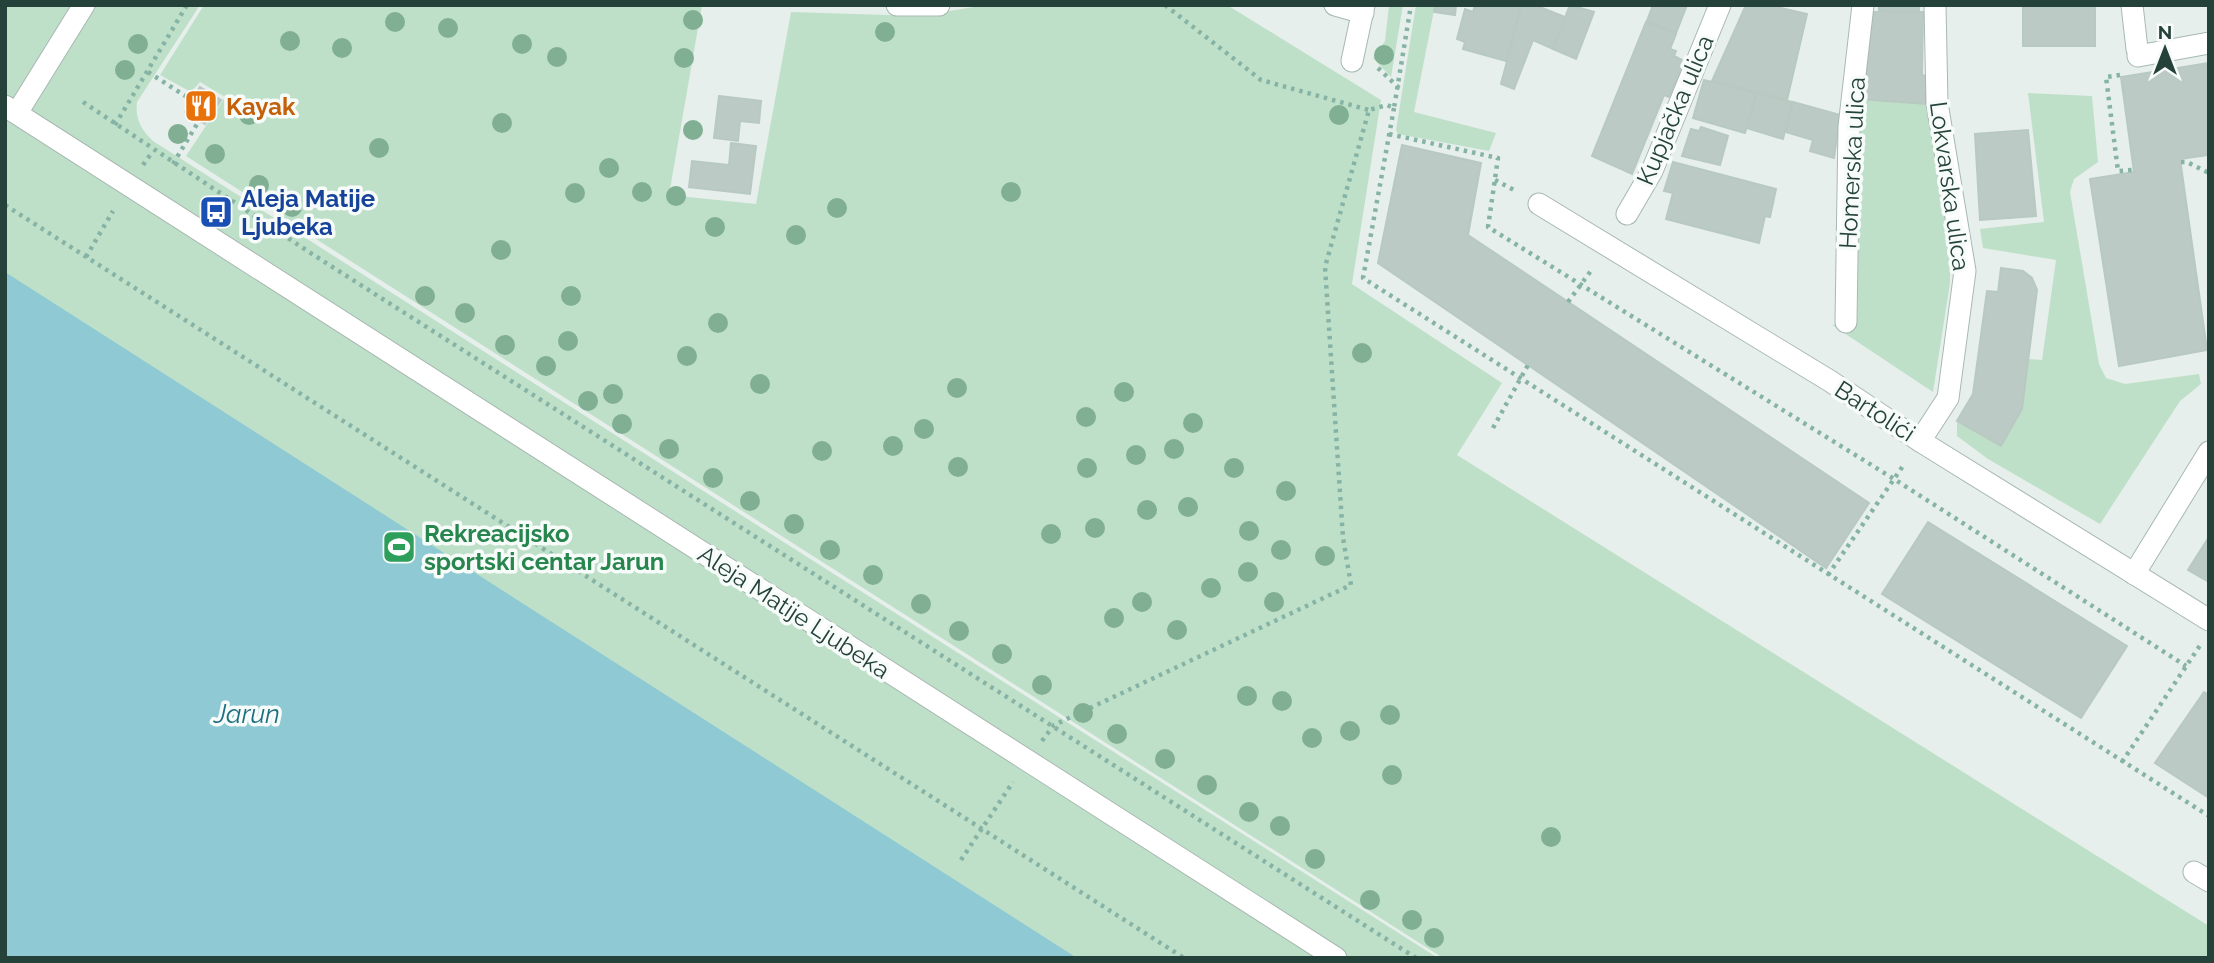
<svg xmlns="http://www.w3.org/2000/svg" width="2214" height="963" viewBox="0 0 2214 963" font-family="Raleway,sans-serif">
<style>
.green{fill:#bfe0c8}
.water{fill:#8ec9d4}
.building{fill:#bbcac4;stroke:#b8c9c2;stroke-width:2}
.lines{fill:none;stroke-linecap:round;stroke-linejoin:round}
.minor-casing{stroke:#a8b8b2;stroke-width:23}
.path{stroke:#86b3a5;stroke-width:4.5;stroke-dasharray:3.5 5;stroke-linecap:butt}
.minor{stroke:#fff;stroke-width:21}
.tree{fill:#80af93}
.labels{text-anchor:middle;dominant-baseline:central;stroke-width:7;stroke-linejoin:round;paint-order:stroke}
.food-label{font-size:24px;font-weight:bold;fill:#c56008;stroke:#f7fbf9;text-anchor:start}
.street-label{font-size:24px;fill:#24423a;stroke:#f7fbf9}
.transit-label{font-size:24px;font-weight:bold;fill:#164399;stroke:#f7fbf9;text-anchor:start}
.leisure-label{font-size:24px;font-weight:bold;fill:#27864d;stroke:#f7fbf9;text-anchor:start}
.water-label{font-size:26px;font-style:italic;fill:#1c6f80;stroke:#f7fbf9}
</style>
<rect width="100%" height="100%" fill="#e6efeb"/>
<g class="green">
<path d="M5,5H200L137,102C135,119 141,129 153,141L1438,958H5Z"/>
<polygon points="204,5 702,5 669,195 756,204 791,12 919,16 986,5 1227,5 1381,100 1352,284 1502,383 1457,455 2209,926 2209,958 1443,958 186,156 225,97 200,82 191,92 160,75"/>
<polygon points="1389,5 1403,5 1391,77 1373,58 1385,41"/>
<polygon points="1416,5 1435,5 1414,112 1496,133 1489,151 1398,134 1396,130"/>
<polygon points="2028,93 2092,96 2098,162 2074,179 2070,192 2099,364 2106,378 2125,384 2199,374 2201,384 2180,401 2100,524 1988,459 1957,436 1957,421 2001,445 2022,409 2028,359 2042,360 2056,260 1983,248 1980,229 2044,222"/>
<polygon points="1860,99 1926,104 1950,232 1950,283 1933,392 1832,325 1857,322"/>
</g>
<polygon class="water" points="5,272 1077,958 5,958"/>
<g class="building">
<polygon points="1435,5 1456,5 1455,15 1434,12"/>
<polygon points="1475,5 1521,5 1506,61 1463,49 1465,42 1457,39 1465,9 1473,12"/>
<polygon points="1522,5 1535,5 1565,17 1553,49 1533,40 1514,89 1501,84"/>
<polygon points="1570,5 1594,12 1576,59 1553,49"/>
<polygon points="1653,5 1687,5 1676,33 1647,21"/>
<polygon points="1746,5 1768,5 1807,14 1787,100 1712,81"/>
<polygon points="1879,5 1919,5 1919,12 1879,11"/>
<rect x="2023" y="5" width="72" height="41"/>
<polygon points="1870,12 1923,12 1922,75 1926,76 1926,104 1860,99"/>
<polygon points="1646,22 1676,34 1670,49 1676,51 1674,56 1684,61 1669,97 1664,95 1632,174 1592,156"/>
<polygon points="2209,63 2209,155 2180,159 2207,350 2119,366 2090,179 2134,172 2121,77"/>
<polygon points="1704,80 1756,93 1745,133 1693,118"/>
<polygon points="200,87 221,100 205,124 185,112"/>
<polygon points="1757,93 1792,102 1783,139 1747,128"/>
<polygon points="719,96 761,101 759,123 740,121 738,141 714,138"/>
<polygon points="1793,102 1840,115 1834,158 1810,151 1813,140 1786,132"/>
<polygon points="1701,127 1728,136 1720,165 1682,156 1691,129 1699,131"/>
<polygon points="2028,130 2036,216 1980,220 1975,134"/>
<polygon points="731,143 756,146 750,194 689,187 692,161 729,165"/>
<polygon points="1402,145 1481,163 1468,235 1869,503 1826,568 1378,263"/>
<polygon points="1673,162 1776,189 1770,217 1765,216 1759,243 1666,219 1673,193 1664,191"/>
<polygon points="2001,268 2023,271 2032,278 2037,290 2022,409 2001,446 1957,421 1973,394 1987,291 1998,292"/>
<polygon points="1928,522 2127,646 2081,718 1882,594"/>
<polygon points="2209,537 2209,582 2188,570"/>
<polygon points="2204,692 2209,695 2209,798 2155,763"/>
</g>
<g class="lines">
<defs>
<g id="minor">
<polyline points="897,5 939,5"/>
<polyline points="1335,5 1363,13"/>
<polyline points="2132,5 2137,49"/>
<polyline points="2138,56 2209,43"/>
<polyline points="1352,61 1364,5"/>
<polyline points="5,106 1336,958"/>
<polyline points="17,113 84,5"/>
<polyline points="1539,204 1830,381 1920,441 2209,620"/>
<polyline points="1627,214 1652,171 1720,5"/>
<polyline points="1846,322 1849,127 1863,5"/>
<polyline points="1920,441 1948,398 1965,271 1937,103 1935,5"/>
<polyline points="2134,574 2209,452"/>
<polyline points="2194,872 2209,881"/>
</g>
</defs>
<use href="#minor" class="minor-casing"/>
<g class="path">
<polyline points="1165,5 1261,80 1369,110"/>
<polyline points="1378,68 1399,88"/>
<polyline points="148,72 190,99"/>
<polyline points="2120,75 2106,77 2118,171 2132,170"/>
<polyline points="83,102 309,252 1416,958"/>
<polyline points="1394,108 1363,278 2209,816"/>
<polyline points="115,125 187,5"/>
<polyline points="1389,134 1498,158 1488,227 1894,479 2186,666"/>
<polyline points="2181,162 2187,162 2209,173"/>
<polyline points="173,164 197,124"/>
<polyline points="143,165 153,151"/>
<polyline points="1495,180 1516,191"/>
<polyline points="5,205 1184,958"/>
<polyline points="86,257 113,211"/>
<polyline points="1568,302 1593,268"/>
<polyline points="1493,428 1528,365"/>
<polyline points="1828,575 1905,463"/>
<polyline points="1042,741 1054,725 1351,585 1343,538 1325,267 1369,110 1387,105 1394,108 1411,5"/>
<polyline points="2122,762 2201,644"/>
<polyline points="961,860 1013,782"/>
</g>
<use href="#minor" class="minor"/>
</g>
<g class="tree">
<circle cx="693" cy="20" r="10"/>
<circle cx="395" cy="22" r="10"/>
<circle cx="448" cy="28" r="10"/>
<circle cx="885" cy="32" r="10"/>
<circle cx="290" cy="41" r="10"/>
<circle cx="138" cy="44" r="10"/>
<circle cx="522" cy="44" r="10"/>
<circle cx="342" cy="48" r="10"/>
<circle cx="1384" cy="55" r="10"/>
<circle cx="557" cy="57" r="10"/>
<circle cx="684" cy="58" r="10"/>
<circle cx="125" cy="70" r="10"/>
<circle cx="249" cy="115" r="10"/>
<circle cx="1339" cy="115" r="10"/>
<circle cx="502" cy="123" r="10"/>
<circle cx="693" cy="130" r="10"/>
<circle cx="178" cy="134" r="10"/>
<circle cx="379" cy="148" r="10"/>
<circle cx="215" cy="154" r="10"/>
<circle cx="609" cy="168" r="10"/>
<circle cx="259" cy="185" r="10"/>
<circle cx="642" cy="192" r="10"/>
<circle cx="1011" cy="192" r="10"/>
<circle cx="575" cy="193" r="10"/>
<circle cx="676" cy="196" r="10"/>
<circle cx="292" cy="207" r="10"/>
<circle cx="837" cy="208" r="10"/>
<circle cx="715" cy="227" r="10"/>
<circle cx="796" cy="235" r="10"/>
<circle cx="501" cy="250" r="10"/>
<circle cx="425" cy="296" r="10"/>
<circle cx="571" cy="296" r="10"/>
<circle cx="465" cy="313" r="10"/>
<circle cx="718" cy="323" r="10"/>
<circle cx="568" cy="341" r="10"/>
<circle cx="505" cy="345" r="10"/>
<circle cx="1362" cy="353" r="10"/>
<circle cx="687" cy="356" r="10"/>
<circle cx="546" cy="366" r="10"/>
<circle cx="760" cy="384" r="10"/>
<circle cx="957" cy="388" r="10"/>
<circle cx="1124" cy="392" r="10"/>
<circle cx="613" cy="394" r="10"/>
<circle cx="588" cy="401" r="10"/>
<circle cx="1086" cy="417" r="10"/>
<circle cx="1193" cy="423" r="10"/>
<circle cx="622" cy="424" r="10"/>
<circle cx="924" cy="429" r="10"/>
<circle cx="893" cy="446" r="10"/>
<circle cx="669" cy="449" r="10"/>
<circle cx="1174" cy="449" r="10"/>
<circle cx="822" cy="451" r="10"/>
<circle cx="1136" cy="455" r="10"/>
<circle cx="958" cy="467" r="10"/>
<circle cx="1087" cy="468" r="10"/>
<circle cx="1234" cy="468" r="10"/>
<circle cx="713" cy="478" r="10"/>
<circle cx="1286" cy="491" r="10"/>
<circle cx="750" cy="501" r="10"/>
<circle cx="1188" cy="507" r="10"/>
<circle cx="1147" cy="510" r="10"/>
<circle cx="794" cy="524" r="10"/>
<circle cx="1095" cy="528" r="10"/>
<circle cx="1249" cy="531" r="10"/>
<circle cx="1051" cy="534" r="10"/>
<circle cx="830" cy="550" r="10"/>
<circle cx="1281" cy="550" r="10"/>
<circle cx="1325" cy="556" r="10"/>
<circle cx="1248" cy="572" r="10"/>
<circle cx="873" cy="575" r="10"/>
<circle cx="1211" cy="588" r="10"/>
<circle cx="1142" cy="602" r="10"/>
<circle cx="1274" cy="602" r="10"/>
<circle cx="921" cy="604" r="10"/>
<circle cx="1114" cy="618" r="10"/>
<circle cx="1177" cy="630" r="10"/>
<circle cx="959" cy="631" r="10"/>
<circle cx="1002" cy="654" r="10"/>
<circle cx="1042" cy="685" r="10"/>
<circle cx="1247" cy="696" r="10"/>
<circle cx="1282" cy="701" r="10"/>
<circle cx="1083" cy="713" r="10"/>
<circle cx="1390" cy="715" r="10"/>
<circle cx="1350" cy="731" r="10"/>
<circle cx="1117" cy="734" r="10"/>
<circle cx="1312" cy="738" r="10"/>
<circle cx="1165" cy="759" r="10"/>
<circle cx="1392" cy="775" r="10"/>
<circle cx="1207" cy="785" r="10"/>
<circle cx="1249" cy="812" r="10"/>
<circle cx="1280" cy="826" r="10"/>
<circle cx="1551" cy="837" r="10"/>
<circle cx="1315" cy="859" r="10"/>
<circle cx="1370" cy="900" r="10"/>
<circle cx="1412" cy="920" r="10"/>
<circle cx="1434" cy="938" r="10"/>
</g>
<defs>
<symbol id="restaurant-square" viewBox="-11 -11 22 22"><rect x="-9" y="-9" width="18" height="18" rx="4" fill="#e8710a" stroke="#f7fbf9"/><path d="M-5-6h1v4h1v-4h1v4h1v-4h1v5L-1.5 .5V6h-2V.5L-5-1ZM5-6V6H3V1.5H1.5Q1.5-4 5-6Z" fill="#fff"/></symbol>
<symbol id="bus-square" viewBox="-11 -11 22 22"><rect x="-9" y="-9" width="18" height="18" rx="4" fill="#1a4fb4" stroke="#f7fbf9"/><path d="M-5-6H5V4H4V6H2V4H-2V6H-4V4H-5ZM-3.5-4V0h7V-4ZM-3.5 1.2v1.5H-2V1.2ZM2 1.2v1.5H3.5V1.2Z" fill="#fff"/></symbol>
<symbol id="stadium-square" viewBox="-11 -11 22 22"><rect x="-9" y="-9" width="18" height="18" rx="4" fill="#2e9e5b" stroke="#f7fbf9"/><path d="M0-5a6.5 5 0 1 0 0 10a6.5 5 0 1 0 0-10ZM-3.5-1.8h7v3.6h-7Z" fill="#fff"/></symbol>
</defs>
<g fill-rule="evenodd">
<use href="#restaurant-square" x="182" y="87" width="38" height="38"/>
<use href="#bus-square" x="197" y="193" width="38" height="38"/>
<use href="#stadium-square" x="380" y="528" width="38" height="38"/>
</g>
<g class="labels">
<g class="food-label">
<text x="226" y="106">Kayak</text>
</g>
<g class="street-label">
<text transform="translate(1675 110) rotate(-67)">Kupjačka ulica</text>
<text transform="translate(1852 163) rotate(-87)">Homerska ulica</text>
<text transform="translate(1950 186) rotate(82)">Lokvarska ulica</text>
<text transform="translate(1875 411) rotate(33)">Bartolići</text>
<text transform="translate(794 612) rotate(33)">Aleja Matije Ljubeka</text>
</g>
<g class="transit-label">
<text x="241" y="198">Aleja Matije<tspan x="241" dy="28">Ljubeka</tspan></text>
</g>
<g class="leisure-label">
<text x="424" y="533">Rekreacijsko<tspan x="424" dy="28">sportski centar Jarun</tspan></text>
</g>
<g class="water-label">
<text x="247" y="714">Jarun</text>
</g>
</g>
<rect width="2214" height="963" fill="none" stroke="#24423a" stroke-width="14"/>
<g transform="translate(2165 49)" stroke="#f7fbf9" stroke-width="5" paint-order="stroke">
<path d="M0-5L12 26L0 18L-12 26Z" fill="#24423a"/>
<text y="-10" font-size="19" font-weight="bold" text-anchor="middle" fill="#24423a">N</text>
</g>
</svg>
